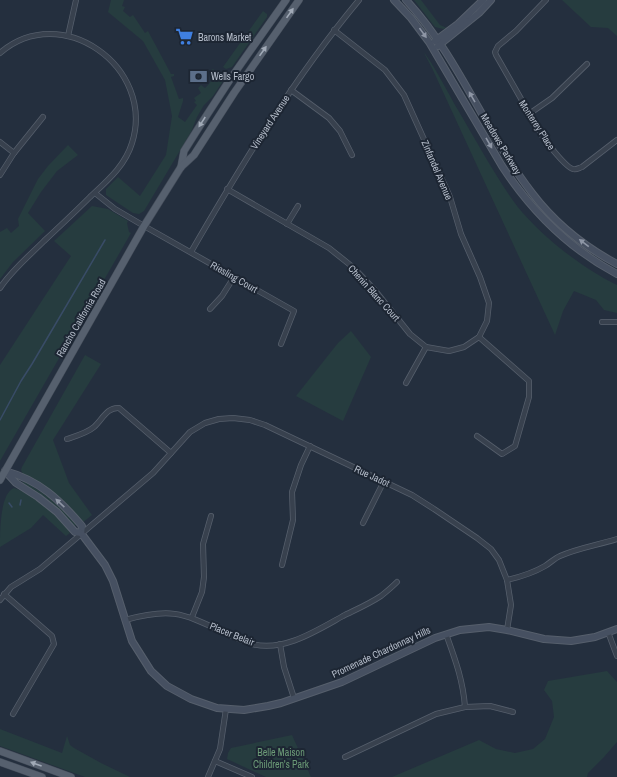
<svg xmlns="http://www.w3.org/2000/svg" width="617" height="777" viewBox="0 0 617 777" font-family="'Archivo Narrow',sans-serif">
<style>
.green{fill:#263c3f}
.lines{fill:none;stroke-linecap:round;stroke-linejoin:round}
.stream{stroke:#394c67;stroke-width:1.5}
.street-casing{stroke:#565f6c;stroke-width:6}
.secondary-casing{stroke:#565f6c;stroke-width:8}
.primary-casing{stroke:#414a57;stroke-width:8}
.street{stroke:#38414e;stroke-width:4.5}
.secondary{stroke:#465061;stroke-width:6}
.primary{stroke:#56606e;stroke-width:7}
.oneway{fill:#a1aab7}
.oneway2{fill:#8e96a5}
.labels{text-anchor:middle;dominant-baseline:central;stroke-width:4;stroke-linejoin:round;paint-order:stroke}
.poi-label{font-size:10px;fill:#b4bcc9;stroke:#1d2633;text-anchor:start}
.street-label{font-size:10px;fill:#b4bcc9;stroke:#1d2633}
.park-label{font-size:10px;fill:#6b9a76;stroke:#1d2633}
</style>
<rect width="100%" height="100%" fill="#242f3e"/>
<g class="green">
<path d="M111,0H124L122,6L125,7L123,11L130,17L133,15L145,33L148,31L171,74H174V76L171,77L179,99L183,98V101L178,117L185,122L197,105L194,102L196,101L194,98L201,93L198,88L201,85L205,88C211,82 215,79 210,71L213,69L223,77V81L213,96L204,105L197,117L191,132L144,211L139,214L133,213L106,195V189L118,177L140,196L166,155L172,116L165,80L143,41L108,12Z"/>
<polygon points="414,0 421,0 440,25 447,28 443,29 435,27"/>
<polygon points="562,0 617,0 617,36 608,28 591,27"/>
<polygon points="263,11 267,14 267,17 232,67 226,69 223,67"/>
<path d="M424,53C430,58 452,100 458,110C477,142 495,176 517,206C541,236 582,268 617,285V313L604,310L596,300L574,291L563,311L555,335L432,68Z"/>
<polygon points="68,145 78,155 57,171 41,192 28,213 45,231 13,262 0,279 0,232 7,228 11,233 19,226 18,219 38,179 48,166"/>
<polygon points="92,206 108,209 128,221 127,223 129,232 131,233 0,461 0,365 71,256 54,241"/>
<polygon points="351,331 371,357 343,421 296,396 338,343"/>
<polygon points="85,355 101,364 53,440 69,483 92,515 82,523 23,474 21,470 22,467"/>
<polygon points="24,481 50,498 73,520 76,524 75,526 73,526 48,500 23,484 23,482"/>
<path d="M14,488C30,492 63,519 70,533L66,536L43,515L31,528L0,547C0,531 0,493 14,488Z"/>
<polygon points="607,671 617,682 617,742 604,757 588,773 587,777 392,777 479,740 496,749 515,753 533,749 545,739 554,717 552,701 544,690 548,681"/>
<polygon points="0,729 62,753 67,736 70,745 74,748 101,763 130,777 85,777 0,746"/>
<polygon points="292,735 311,777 266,777 227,759 228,753 231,748"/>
</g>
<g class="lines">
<g class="stream">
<polyline points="0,420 21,381 32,364 105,240"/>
<polyline points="9,503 12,507"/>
<polyline points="20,505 21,500"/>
</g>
<defs>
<g id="street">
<path d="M546,0L516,31L498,46L495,52L496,55L544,139C549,145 566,168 573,169C576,170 579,168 582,167L617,140"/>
<polyline points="68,36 76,0"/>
<path d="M0,53C61,0 156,67 132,143C125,166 107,181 90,197C75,212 59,227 44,241C29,256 12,270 0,288"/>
<polyline points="291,90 329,118 340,131 352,155"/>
<polyline points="529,114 552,98 587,64"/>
<polyline points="0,142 14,153"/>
<polyline points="0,175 14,153 43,117"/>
<polyline points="227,189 329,248 354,268 373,288 410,334 426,347 449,351 464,347 479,337 487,321 489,303 480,277 461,234 450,197 404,95 385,70 334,30"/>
<polyline points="95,193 115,209 144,226 294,311 281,344"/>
<polyline points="287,224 298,206"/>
<path d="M191,252C242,164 294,78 359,0"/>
<polyline points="210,309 222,296 234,277"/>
<polyline points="602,322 617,322"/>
<polyline points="406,383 426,347"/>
<polyline points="477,436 502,454 515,446 529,397 529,381 479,337"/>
<path d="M67,439C76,436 87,433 94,427C102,420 107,407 119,408L171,453"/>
<polyline points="363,523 384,481"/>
<polyline points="282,565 293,520 292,492 301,465 310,446"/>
<path d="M507,580C520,577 533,573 545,566C550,563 555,558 560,556C578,548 598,545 617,539"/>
<polyline points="4,594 52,636 54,644 13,714"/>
<polyline points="0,600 11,587 40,569 153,473 190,432 205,423 219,419 233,418 250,420 265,425 412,495 434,509 477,538 491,549 499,560 507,580 511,605 507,630"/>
<polyline points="192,617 202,592 204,577 203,544 211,516"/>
<path d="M125,620C169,608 181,612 221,631C231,635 241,641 252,644C284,652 316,631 343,616C355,610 369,604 381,596C386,592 392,587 397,582"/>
<polyline points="608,632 617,656"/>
<path d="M446,634C455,659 463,680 465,707"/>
<polyline points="280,644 284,667 294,698"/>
<polyline points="345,757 436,714 465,707 490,706 513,712"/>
<polyline points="215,761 252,777"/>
<polyline points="208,777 220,749 226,709"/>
</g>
<g id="secondary">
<path d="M394,0L411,18L429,42L502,166C532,212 568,248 617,274"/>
<path d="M406,0C459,57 485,132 532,193C554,222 585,247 617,264"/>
<polyline points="435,41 458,24 483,0"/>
<polyline points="438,46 479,13 491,0"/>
<path d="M5,471C39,480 60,500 82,526L81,533L105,565L113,581L132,641L151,671L167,686L191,699L217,708L244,710L268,706L281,703L342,682L435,638L460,630L489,627L507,630L544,639L571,641L595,637L617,629"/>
<polyline points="5,471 16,483 38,497 57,512 75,532 81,533"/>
</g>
<g id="primary">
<polyline points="181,167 184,151 201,124 231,78 286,0"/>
<polyline points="0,480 144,226 181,167 194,155 234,93 299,0"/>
<polyline points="0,751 71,777"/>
<polyline points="0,762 42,777"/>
</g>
</defs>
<use href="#street" class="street-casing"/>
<use href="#secondary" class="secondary-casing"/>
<use href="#primary" class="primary-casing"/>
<use href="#street" class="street"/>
<use href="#secondary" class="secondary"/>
<use href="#primary" class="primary"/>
</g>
<defs><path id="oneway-solid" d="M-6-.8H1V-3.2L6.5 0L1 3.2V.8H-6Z"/></defs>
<g class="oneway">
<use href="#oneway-solid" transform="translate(290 13) rotate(-55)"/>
<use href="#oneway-solid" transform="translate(263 51) rotate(-55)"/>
<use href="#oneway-solid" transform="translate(202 122) rotate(123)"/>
<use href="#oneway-solid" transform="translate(36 764) rotate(-160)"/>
</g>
<g class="oneway2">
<use href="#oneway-solid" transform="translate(423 33) rotate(54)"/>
<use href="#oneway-solid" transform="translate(472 97) rotate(-120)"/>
<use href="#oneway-solid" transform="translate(489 143) rotate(60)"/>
<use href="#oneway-solid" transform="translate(584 243) rotate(-143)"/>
<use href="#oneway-solid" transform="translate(60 503) rotate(-137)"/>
</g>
<defs>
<symbol id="supermarket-bare" viewBox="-9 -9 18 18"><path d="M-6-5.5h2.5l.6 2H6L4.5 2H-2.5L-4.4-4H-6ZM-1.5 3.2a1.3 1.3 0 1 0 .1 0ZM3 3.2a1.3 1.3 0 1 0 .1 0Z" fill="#3f7fe0" stroke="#1d2633" stroke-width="2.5" paint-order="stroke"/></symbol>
<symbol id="bank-bare" viewBox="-9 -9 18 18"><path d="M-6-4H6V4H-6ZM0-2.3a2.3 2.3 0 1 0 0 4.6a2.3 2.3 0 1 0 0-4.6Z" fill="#5c6f8a" stroke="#1d2633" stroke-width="2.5" paint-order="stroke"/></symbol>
</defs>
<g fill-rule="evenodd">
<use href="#supermarket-bare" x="172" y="24" width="25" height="25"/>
<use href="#bank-bare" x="186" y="64" width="25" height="25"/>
</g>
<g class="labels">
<g class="poi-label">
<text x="198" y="37">Barons Market</text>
<text x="211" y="76">Wells Fargo</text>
</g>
<g class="street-label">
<text transform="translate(270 122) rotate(-57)">Vineyard Avenue</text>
<text transform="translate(537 125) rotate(57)">Monterey Place</text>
<text transform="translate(501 144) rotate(59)">Meadows Parkway</text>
<text transform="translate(437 170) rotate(67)">Zinfandel Avenue</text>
<text transform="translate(234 277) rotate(30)">Riesling Court</text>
<text transform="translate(374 293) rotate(48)">Chenin Blanc Court</text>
<text transform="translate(81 318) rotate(-60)">Rancho California Road</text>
<text transform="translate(372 476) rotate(25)">Rue Jadot</text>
<text transform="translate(232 634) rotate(22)">Placer Belair</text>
<text transform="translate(381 652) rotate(-25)">Promenade Chardonnay Hills</text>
</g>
<g class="park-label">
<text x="281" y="752">Belle Maison<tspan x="281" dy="12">Children's Park</tspan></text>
</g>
</g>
</svg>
